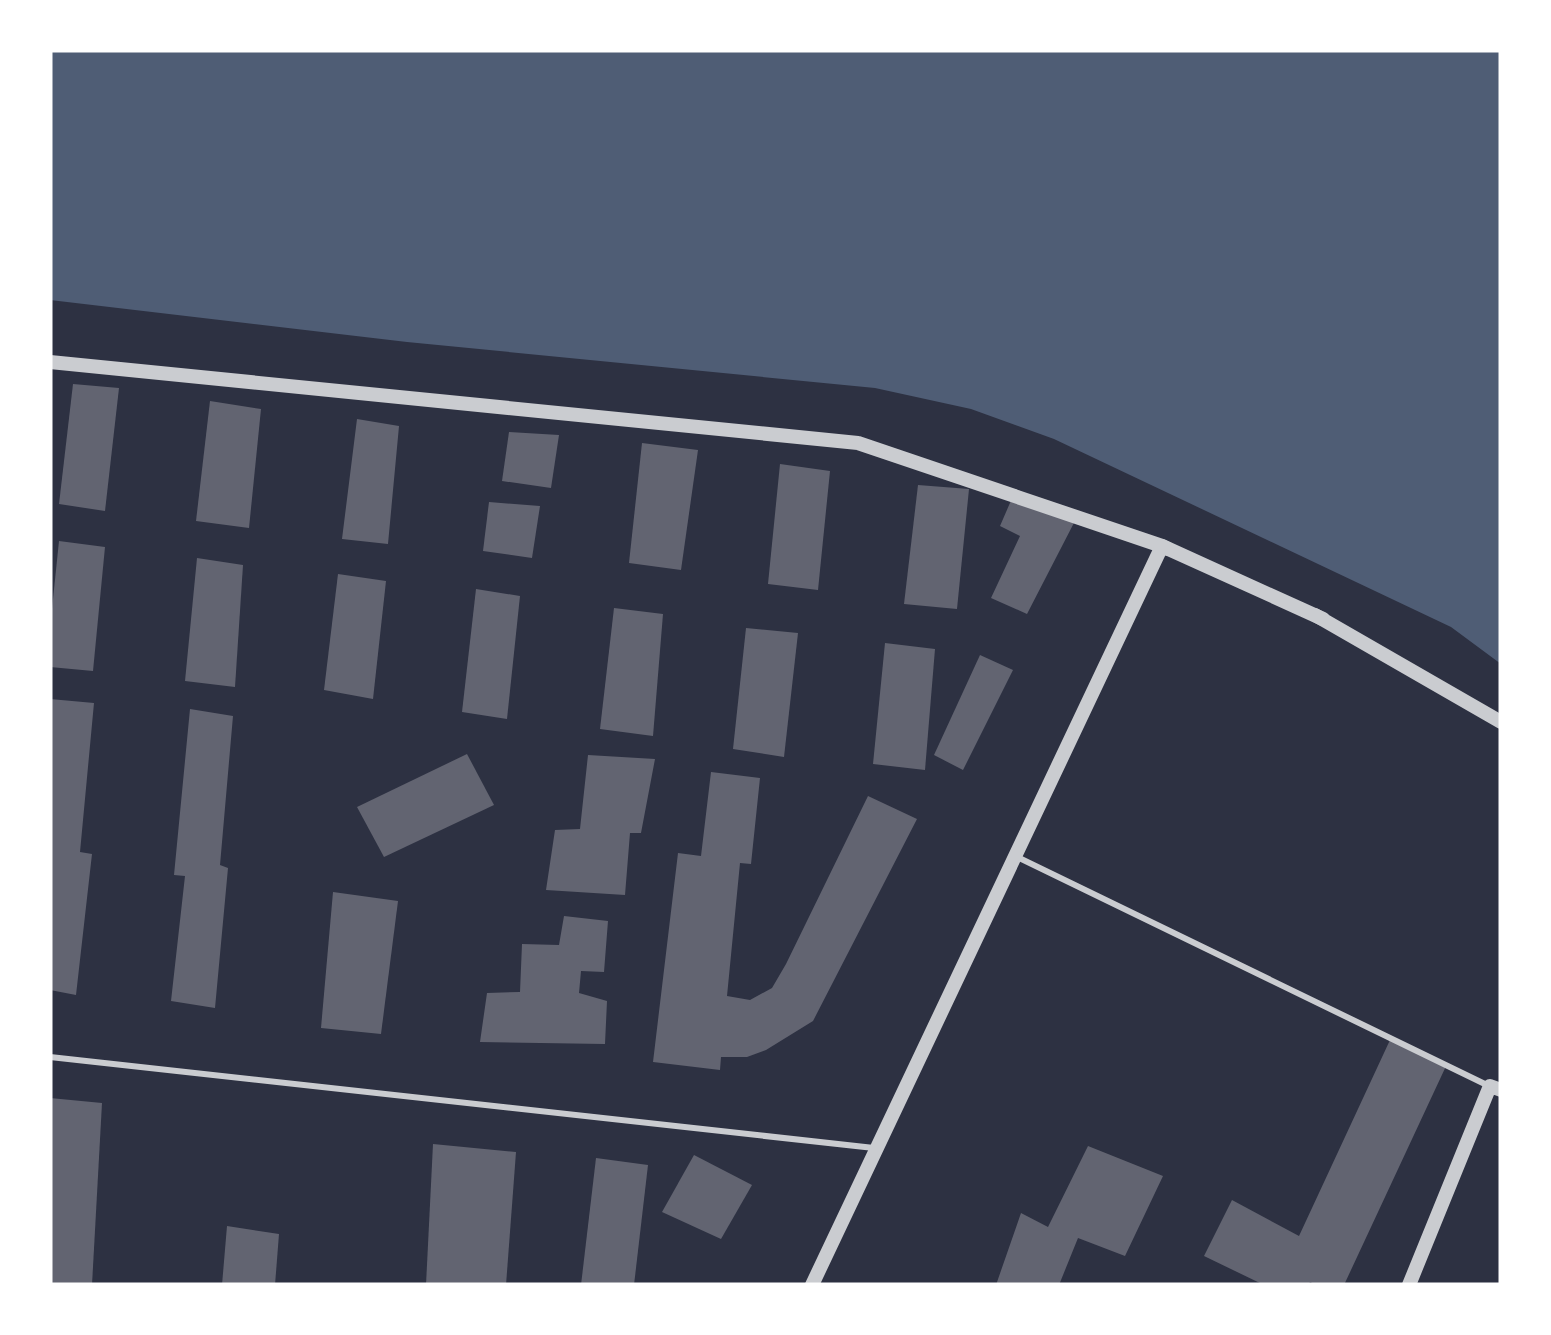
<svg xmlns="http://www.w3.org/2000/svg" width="1551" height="1335" viewBox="0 0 1551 1335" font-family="'Source Sans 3',sans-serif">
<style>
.water{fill:#4f5d75}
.building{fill:#626471}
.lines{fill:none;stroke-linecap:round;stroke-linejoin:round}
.service{stroke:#caccd0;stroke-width:6}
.tertiary{stroke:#caccd0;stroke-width:14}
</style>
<rect width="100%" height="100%" fill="#2d3142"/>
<polygon class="water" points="50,50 1501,50 1501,664 1451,627 1054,439 971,409 875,388 407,342 50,300"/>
<g class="building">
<polygon points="73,384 119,388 105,511 59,504"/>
<polygon points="210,401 261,409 249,528 196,521"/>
<polygon points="357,419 399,426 388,544 342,539"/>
<polygon points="509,432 559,435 551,488 502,481"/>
<polygon points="642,443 698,450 681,570 629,563"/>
<polygon points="780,464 830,471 818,590 768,584"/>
<polygon points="918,485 969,489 957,609 904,604"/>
<polygon points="1016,489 1077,517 1027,614 991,598 1020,536 1000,526"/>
<polygon points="489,502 540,506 532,558 483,551"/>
<polygon points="59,541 105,547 93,671 50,667 50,628"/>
<polygon points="197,558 243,565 235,687 185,681"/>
<polygon points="338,574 386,581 373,699 324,690"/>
<polygon points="476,589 520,596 507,719 462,712"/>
<polygon points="614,608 663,614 653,736 600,729"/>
<polygon points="746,628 798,633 784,757 733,749"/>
<polygon points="885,643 935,649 925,770 873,764"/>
<polygon points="980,655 1013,670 963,770 934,755"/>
<polygon points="50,699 94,703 80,852 92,854 76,995 50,990"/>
<polygon points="190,709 233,716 220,865 228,868 215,1008 171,1001 185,876 174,875"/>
<polygon points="467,754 494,805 384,857 357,807"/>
<polygon points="588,755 655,759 641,833 630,833 625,895 546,890 555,830 580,829"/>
<polygon points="711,772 760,778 751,864 740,863 727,996 750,1000 772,988 786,964 868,796 917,819 813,1021 766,1050 747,1057 721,1057 720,1070 653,1062 678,853 701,856"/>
<polygon points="333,892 398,901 381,1034 321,1028"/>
<polygon points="564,916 608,921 604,972 581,971 579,993 607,1001 605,1044 480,1042 487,993 520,992 522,944 559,945"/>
<polygon points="1390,1040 1447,1064 1344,1285 1317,1285 1310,1282 1308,1285 1264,1285 1204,1256 1232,1200 1299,1236"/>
<polygon points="50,1098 102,1103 92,1285 50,1285"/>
<polygon points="433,1144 516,1152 506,1285 426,1285"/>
<polygon points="1088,1146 1163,1176 1125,1256 1078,1238 1059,1285 996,1285 1021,1213 1048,1227"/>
<polygon points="694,1155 752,1185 721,1239 662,1212"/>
<polygon points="596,1158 648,1165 634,1285 581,1285"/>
<polygon points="227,1226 279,1234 275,1285 222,1285"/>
</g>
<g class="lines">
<g class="service">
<polyline points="1015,856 1489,1086"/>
<polyline points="50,1057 874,1148"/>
</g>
<g class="tertiary">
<polyline points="50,362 858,443 1162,546 1323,619"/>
<polyline points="1315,615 1501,722"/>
<polyline points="812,1285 1162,546 1168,549"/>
<polyline points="1409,1285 1490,1086 1501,1090"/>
</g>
</g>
<rect width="1551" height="1335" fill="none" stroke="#ffffff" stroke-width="105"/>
</svg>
